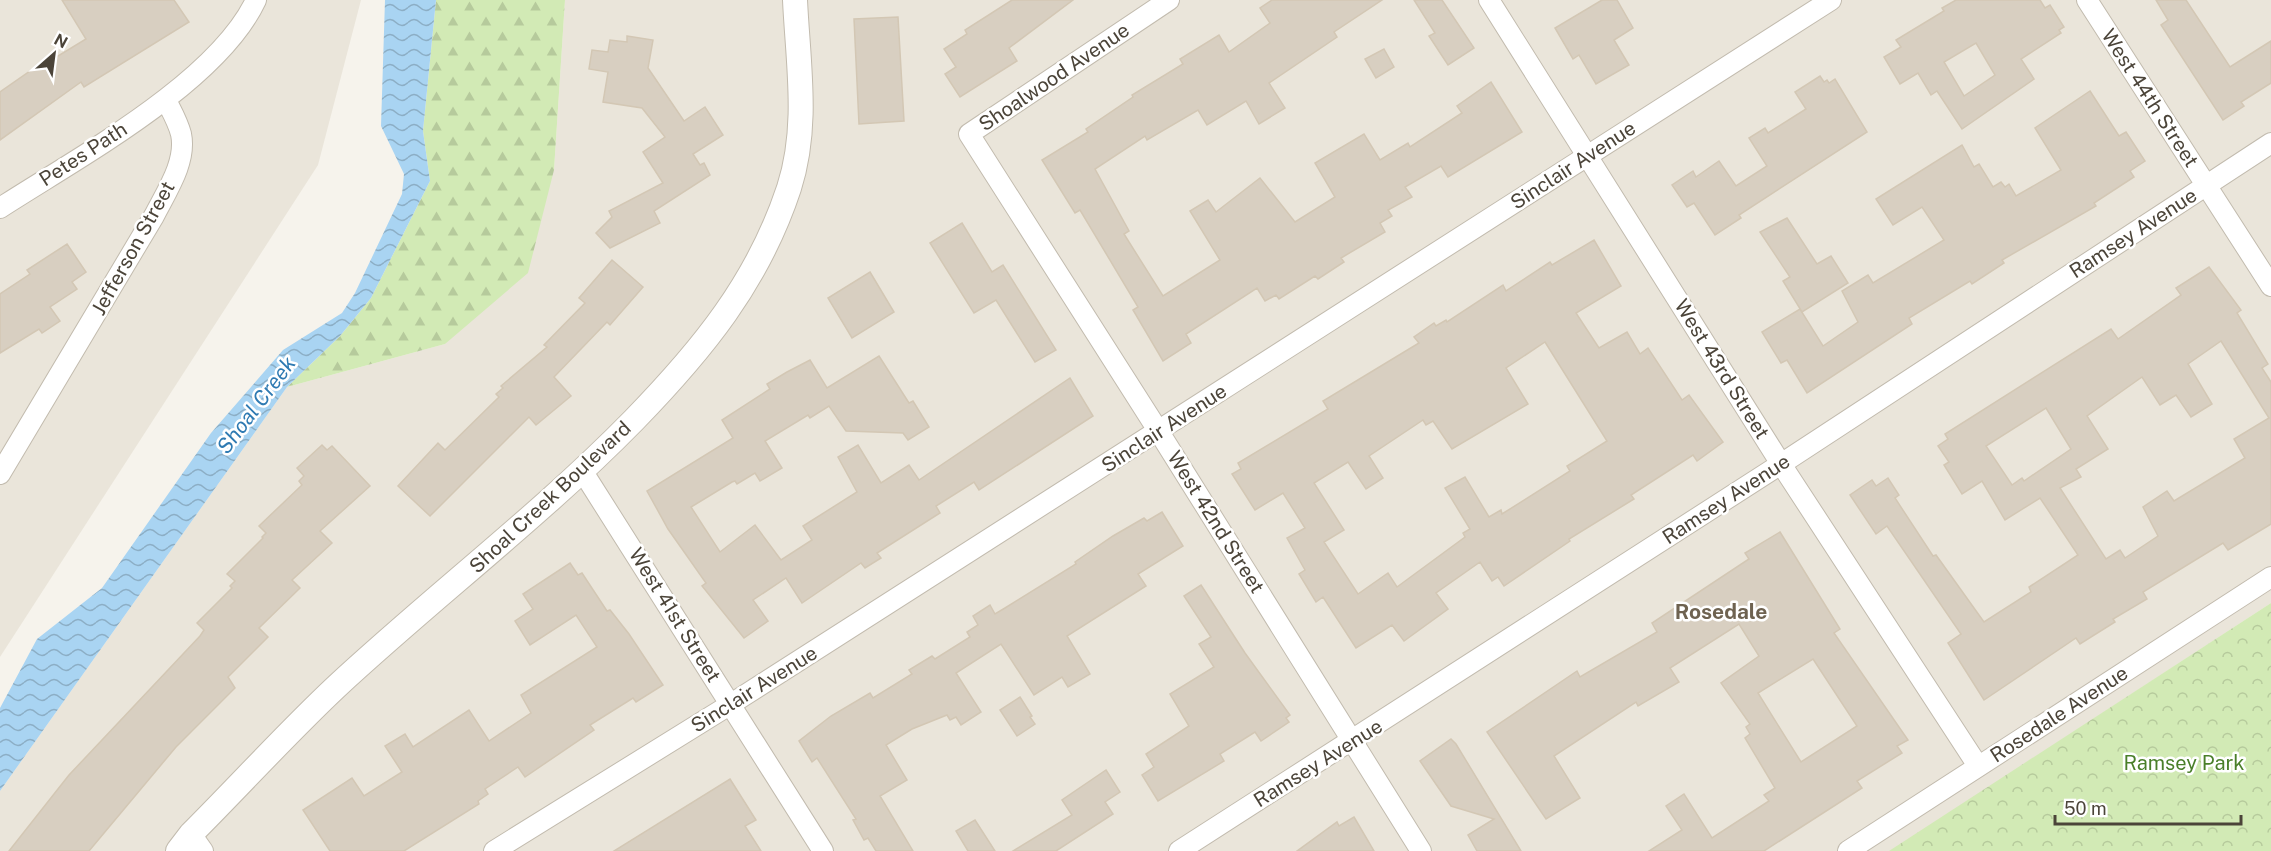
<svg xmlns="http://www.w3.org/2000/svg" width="2271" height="851" viewBox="0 0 2271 851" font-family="'Public Sans',sans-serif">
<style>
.residential{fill:#eae5da}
.forest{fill:url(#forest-firs)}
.park{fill:url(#park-crowns)}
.water{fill:url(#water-waves)}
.building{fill:#d8cfc1;stroke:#d3c7b4;stroke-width:1.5;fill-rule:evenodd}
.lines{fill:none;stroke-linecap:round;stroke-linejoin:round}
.minor-casing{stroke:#c2bbae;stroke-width:22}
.tertiary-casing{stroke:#c2bbae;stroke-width:26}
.minor{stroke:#fff;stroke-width:20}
.tertiary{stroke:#fff;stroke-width:24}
.labels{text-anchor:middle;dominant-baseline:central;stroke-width:5;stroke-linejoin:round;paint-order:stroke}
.street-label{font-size:20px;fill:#4b4439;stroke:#fff}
.park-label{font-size:20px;fill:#4a7f2a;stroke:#fff}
.water-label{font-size:21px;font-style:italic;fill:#2e7ab2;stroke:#fff}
.neighbourhood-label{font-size:21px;font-weight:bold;fill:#6e6250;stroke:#fff}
</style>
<defs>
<pattern id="forest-firs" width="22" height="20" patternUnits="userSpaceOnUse" patternTransform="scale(1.5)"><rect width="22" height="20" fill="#d2eab5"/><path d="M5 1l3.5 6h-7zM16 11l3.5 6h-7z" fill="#b6ca9c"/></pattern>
<pattern id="park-crowns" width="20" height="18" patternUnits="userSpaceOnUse" patternTransform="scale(1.5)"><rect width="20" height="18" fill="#d2eab5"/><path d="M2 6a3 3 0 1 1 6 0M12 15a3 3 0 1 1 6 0" fill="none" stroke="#b6ca9c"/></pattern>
<pattern id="water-waves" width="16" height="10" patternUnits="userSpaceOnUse" patternTransform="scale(1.5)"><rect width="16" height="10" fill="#a9d4f2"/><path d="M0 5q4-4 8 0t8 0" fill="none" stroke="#8caec5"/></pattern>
</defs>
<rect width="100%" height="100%" fill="#f6f3ec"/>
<g class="residential">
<polygon points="0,0 361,0 318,165 0,657"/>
<polygon points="565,0 2271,0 2271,603 1891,851 0,851 0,791 287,387 445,344 554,170"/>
</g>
<polygon class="forest" points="436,0 565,0 554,170 528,273 445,344 287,387 340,336 371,298 430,181 423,131"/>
<polygon class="park" points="2271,603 2271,851 1889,851"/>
<polygon class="water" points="385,0 436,0 423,131 430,181 371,298 340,336 287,387 0,791 0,708 37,639 102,588 211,433 283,350 342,313 355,293 402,194 404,174 381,126"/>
<g class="building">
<polygon points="62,0 174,0 189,22 84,87 81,82 0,140 0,92 43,62 45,64 86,39"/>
<polygon points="1012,0 1073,0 1009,48 1017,61 960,97 945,74 956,67 944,49 967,34 965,30"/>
<polygon points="1272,0 1382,0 1334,32 1337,37 1269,83 1285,108 1259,124 1246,101 1207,125 1198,110 1147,140 1145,136 1095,169 1129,231 1124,234 1163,296 1220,260 1190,211 1208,200 1216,212 1260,178 1295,222 1335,197 1315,163 1364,134 1380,160 1408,143 1410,147 1462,113 1457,106 1491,82 1522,132 1448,177 1441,166 1405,187 1412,197 1388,210 1392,216 1380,223 1385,232 1341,258 1344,262 1318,279 1315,276 1279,299 1276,295 1265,301 1257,288 1186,334 1191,343 1163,361 1133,310 1138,307 1080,210 1075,213 1042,160 1088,132 1086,129 1133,97 1132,95 1183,64 1180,59 1219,35 1229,52 1270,23 1260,8"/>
<polygon points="1414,0 1442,0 1474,48 1448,65 1429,36 1435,33"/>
<polygon points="1602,0 1617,0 1633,28 1614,40 1629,65 1596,84 1579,55 1573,59 1555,28"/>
<path d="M1956,0H2040L2045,8L2050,5L2064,27L2059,30L2061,33L2021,59L2034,79L1962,129L1937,91L1931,95L1918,73L1900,84L1884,57L1901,47L1896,40L1944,11L1942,8ZM1976,43L1995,75L1964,96L1944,62Z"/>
<polygon points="2156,0 2186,0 2230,67 2271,41 2271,83 2241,102 2244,106 2223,120 2161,25 2168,20"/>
<polygon points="898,17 904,121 859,124 854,19"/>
<polygon points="627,36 653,40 648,68 684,121 705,107 723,135 693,154 700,165 704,163 710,175 654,211 660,223 610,248 596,233 612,217 609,211 663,183 643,152 665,137 642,108 603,102 608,72 589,69 592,50 608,52 610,40 627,42"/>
<polygon points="1384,49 1394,67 1376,78 1365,59"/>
<polygon points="1820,76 1824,82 1827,80 1829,83 1835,79 1867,132 1739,215 1741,218 1715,235 1694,203 1687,207 1672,185 1693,171 1696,177 1719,161 1736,186 1767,166 1749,138 1765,128 1768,133 1806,109 1795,92"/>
<polygon points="2090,91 2119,136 2126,132 2145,161 2130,171 2134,177 2094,203 2096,206 2002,260 2004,263 1972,284 1970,281 1909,318 1912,324 1807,393 1787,360 1781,363 1762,332 1800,309 1823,346 1858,322 1842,291 1868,275 1873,283 1944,240 1922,207 1893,225 1876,199 1962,145 1974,167 1979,164 1993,187 2001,182 2005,187 2009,184 2016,196 2061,170 2035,128"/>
<polygon points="1787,218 1817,264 1831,256 1848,283 1802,312 1783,281 1790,277 1760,232"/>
<polygon points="962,223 992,272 1003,265 1056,350 1035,362 996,300 974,313 930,243"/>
<path d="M1594,240L1621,286L1576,313L1599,348L1627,332L1640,354L1648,348L1682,400L1689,395L1723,442L1697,461L1693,455L1631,495L1634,499L1569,539L1570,541L1504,586L1498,577L1492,581L1480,562L1436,593L1448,609L1404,641L1392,625L1356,648L1323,597L1316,602L1299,574L1305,570L1287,538L1305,528L1283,493L1255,510L1232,474L1241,469L1238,463L1328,409L1323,401L1419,343L1414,337L1434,323L1436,326L1446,320L1447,322L1503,285L1506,291L1550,262L1552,265ZM1545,342L1607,441L1567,466L1570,471L1502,514L1501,510L1489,517L1465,477L1445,488L1470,529L1463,533L1465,537L1397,587L1388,573L1358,594L1324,542L1344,530L1314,483L1348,462L1366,489L1383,478L1369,456L1423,420L1426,425L1433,421L1452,449L1528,404L1506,368Z"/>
<polygon points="67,244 86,272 72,282 77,289 50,307 60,321 42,333 39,329 0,353 0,294 30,274 27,270"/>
<polygon points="612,260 643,287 610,325 607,322 554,377 571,396 536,425 529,417 430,516 398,486 438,443 445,450 499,397 496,394 503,388 501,386 547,347 544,345 585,303 579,298"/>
<path d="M2209,267L2241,310L2237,313L2268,364L2262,368L2271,382V524L2228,550L2223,543L2143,592L2147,599L2113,619L2115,622L2080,644L2076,638L1984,700L1948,643L1961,634L1887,526L1876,534L1850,495L1872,480L1876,486L1888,478L1899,495L1895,498L1933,556L1936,555L1984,622L2031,592L2029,587L2078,555L2040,498L2005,520L1982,481L1962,494L1944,465L1949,462L1938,446L1948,439L1945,434L2111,329L2118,339L2181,295L2176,288ZM2221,341L2269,418L2234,439L2245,458L2174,501L2167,491L2143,507L2158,536L2125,558L2120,550L2106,559L2060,488L2081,477L2076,469L2108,449L2087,416L2142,377L2160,405L2176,395L2191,417L2212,404L2188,364ZM2046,408L2071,449L2024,481L2022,478L2012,485L1986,446Z"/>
<polygon points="870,272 894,312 852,338 828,298"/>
<polygon points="879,356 909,403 913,401 929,427 908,440 903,433 846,431 829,406 810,418 808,415 765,441 782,468 760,481 755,473 737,484 735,481 732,482 691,507 720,552 755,525 781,560 812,540 803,526 857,492 838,457 858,445 881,483 909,465 919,480 1070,378 1093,416 979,490 974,482 936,506 940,513 877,553 881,558 865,568 861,563 802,603 786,578 753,600 768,621 744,638 702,586 706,583 668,529 647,491 733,438 722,420 770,389 767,384 787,372 810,360 827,388"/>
<polygon points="322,445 327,450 332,446 370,486 320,531 332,543 292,580 300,588 259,628 268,637 228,677 235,688 176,747 89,851 9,851 69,775 200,636 204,630 197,623 232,588 230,586 235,581 227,574 263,538 262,537 266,533 259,526 302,485 299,481 304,476 297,468"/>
<polygon points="1162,512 1183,546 1138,574 1146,586 1067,636 1090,674 1068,687 1062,677 1034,695 1001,644 956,673 981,712 961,725 956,717 950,720 947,715 912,729 886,745 907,780 880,796 913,851 876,851 868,838 864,840 853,820 856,819 817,758 812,762 799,741 831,716 870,693 873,698 912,674 909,670 932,656 935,659 970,637 967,632 978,625 973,616 990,605 995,614 1005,608 1076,564 1075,562 1113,536 1144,518 1147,521"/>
<path d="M1780,532L1840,629L1834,633L1908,740L1897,746L1902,753L1857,781L1862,788L1764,851H1649L1682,830L1666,806L1684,794L1712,838L1769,801L1764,795L1775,788L1745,738L1750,734L1746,727L1750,724L1721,683L1759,656L1739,624L1670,668L1679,682L1638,706L1636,702L1554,756L1580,798L1546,819L1487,732L1577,671L1580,677L1657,632L1652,623L1749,559L1745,553ZM1813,659L1857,726L1801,762L1758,693Z"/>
<polygon points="570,563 578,575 582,573 607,611 610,610 629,634 663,685 636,702 633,698 590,725 594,730 525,777 518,767 485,789 488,794 478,801 479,804 404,851 330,851 303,810 352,778 364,796 402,772 385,746 405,734 413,747 469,710 489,741 531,713 521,695 597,647 576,615 530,645 515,621 533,609 523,594"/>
<polygon points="1201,585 1245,653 1290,715 1286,718 1289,722 1261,741 1255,732 1220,754 1224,761 1158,801 1142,775 1154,767 1146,754 1189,726 1170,694 1214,667 1199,644 1211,637 1184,596"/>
<polygon points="1020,697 1032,716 1030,717 1035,724 1017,736 1000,710"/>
<polygon points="1451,739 1456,744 1521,851 1477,851 1468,835 1494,819 1451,806 1420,761"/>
<polygon points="1106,770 1120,792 1105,802 1113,814 1056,851 1013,851 1072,815 1062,800"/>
<polygon points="730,779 756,820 745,826 761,851 614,851"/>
<polygon points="1354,817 1374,851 1297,851 1337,822 1339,826"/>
<polygon points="975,820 995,851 968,851 956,831"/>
</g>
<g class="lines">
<defs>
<g id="minor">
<polyline points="1169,0 969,134 1159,432 1421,851"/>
<polyline points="1489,0 1781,464 1978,766"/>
<polyline points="2087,0 2271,286"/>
<path d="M0,208C77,158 217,83 256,0"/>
<polyline points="583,472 823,851"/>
<path d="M0,474L154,216C166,192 187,162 181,134C178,122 171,110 166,100"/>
<polyline points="191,834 203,851"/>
<polyline points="494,851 731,704 1831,0"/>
<polyline points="1179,851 1781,464 2271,143"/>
<polyline points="1848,851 2271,577"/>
</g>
<path id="tertiary" d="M178,851L191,834C240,785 286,734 336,687C434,596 541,515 634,420C702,350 758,282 789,188C809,126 798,64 795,0"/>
</defs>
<use href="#minor" class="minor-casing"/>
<use href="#tertiary" class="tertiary-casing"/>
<use href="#minor" class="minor"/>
<use href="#tertiary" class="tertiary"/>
</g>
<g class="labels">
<g class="street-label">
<text transform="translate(1054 77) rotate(-34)">Shoalwood Avenue</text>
<text transform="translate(2150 98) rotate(57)">West 44th Street</text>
<text transform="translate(83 154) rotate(-33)">Petes Path</text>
<text transform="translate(1573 165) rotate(-33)">Sinclair Avenue</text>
<text transform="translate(2133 233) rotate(-33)">Ramsey Avenue</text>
<text transform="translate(133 248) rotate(-61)">Jefferson Street</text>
<text transform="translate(1722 369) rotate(58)">West 43rd Street</text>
<text transform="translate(1164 428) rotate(-33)">Sinclair Avenue</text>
<text transform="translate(550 497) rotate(-43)">Shoal Creek Boulevard</text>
<text transform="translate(1726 499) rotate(-33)">Ramsey Avenue</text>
<text transform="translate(1216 522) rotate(58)">West 42nd Street</text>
<text transform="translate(675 615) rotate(58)">West 41st Street</text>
<text transform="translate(754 689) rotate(-32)">Sinclair Avenue</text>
<text transform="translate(2059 714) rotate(-33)">Rosedale Avenue</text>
<text transform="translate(1318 763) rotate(-32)">Ramsey Avenue</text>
</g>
<g class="park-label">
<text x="2184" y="763">Ramsey Park</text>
</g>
<g class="water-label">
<text transform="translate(256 405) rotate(-53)">Shoal Creek</text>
</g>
<g class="neighbourhood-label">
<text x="1721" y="611">Rosedale</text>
</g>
</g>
<g transform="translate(54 54) rotate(28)" stroke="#ffffff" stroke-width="4.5" paint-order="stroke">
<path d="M0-4.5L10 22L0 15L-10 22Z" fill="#4b4439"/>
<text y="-9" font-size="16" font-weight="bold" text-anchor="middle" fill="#4b4439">N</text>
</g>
<path d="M2055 815v9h186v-9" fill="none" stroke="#4b4439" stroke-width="3"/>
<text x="2064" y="815" font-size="18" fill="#4b4439" stroke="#ffffff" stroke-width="4.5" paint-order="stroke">50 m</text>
</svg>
